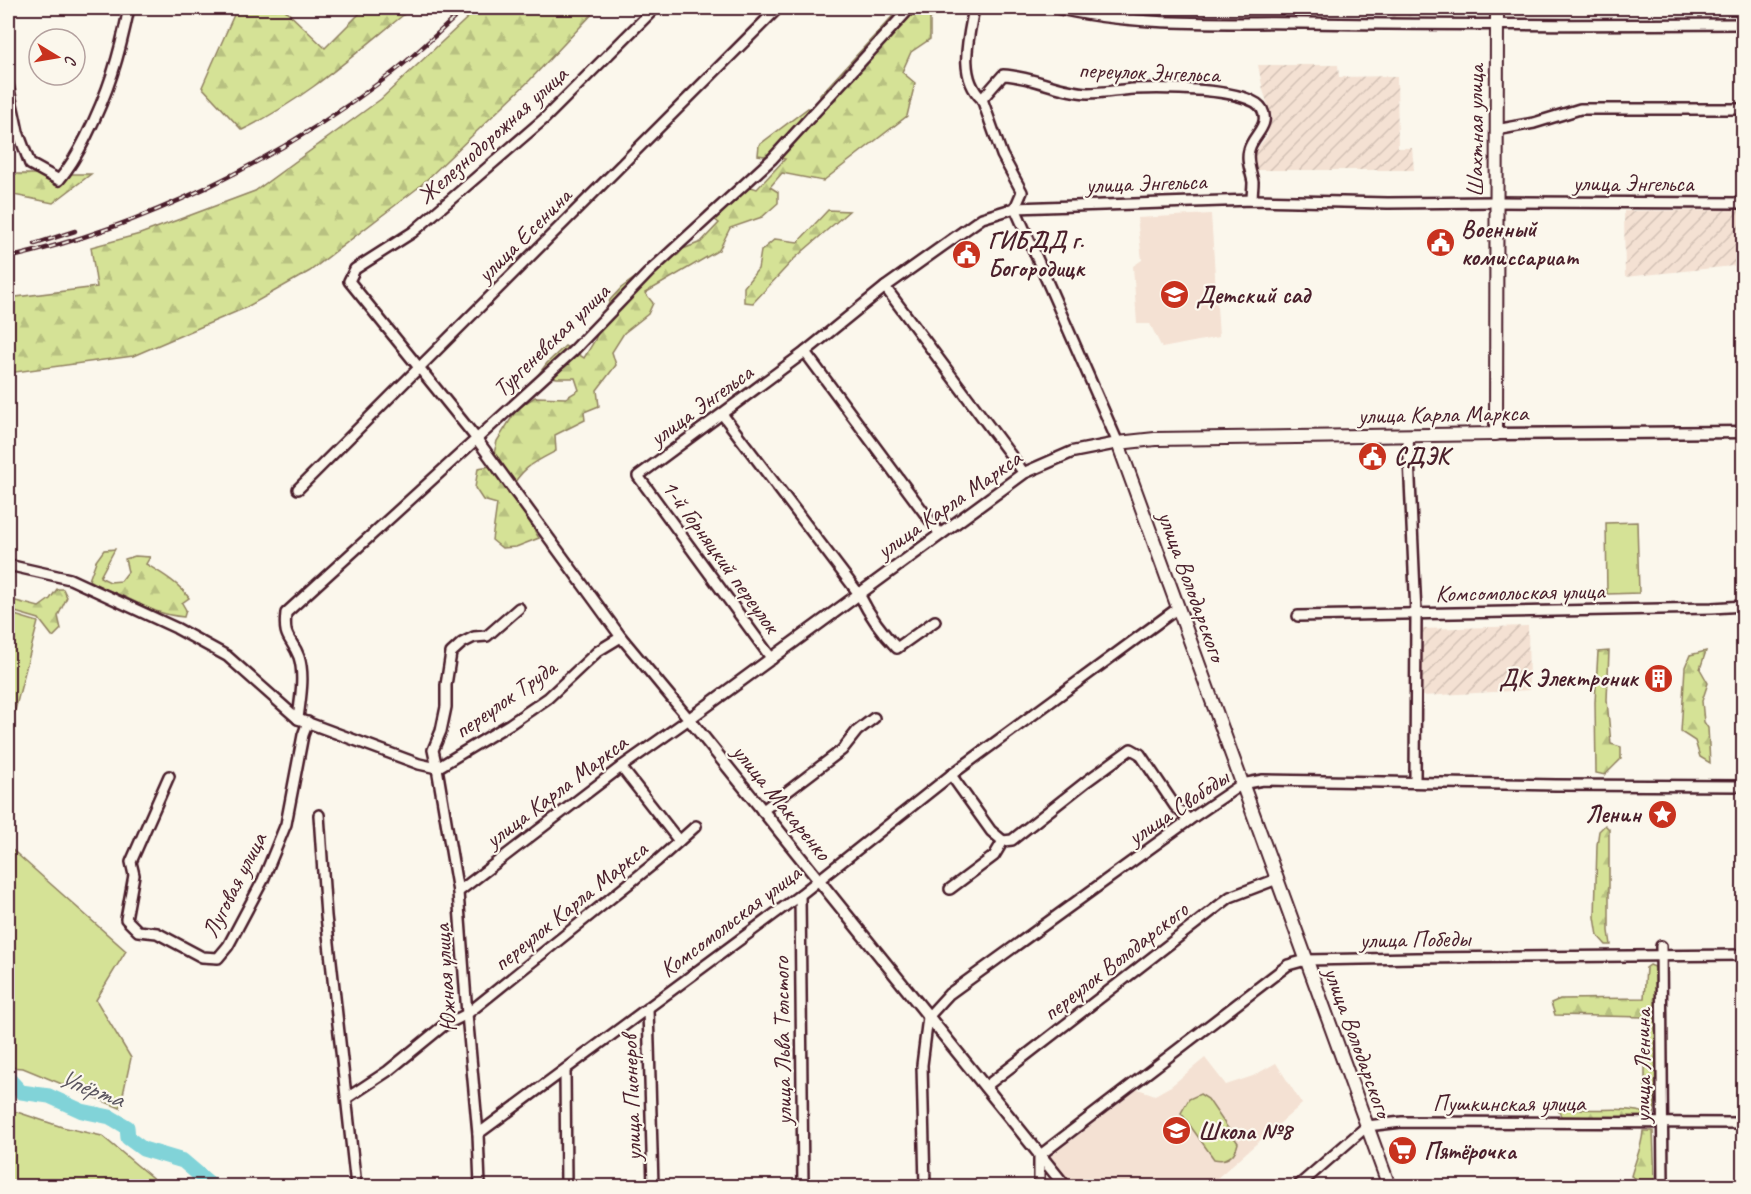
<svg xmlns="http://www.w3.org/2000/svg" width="1751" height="1194" viewBox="0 0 1751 1194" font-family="Caveat,sans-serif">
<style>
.built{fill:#f4e1d3}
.industrial{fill:url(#industrial-furrows)}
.forest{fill:url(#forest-firs);stroke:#908060;stroke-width:1.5}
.garden{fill:#d5e296;stroke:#908060;stroke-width:1.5}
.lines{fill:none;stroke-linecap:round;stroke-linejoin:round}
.river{stroke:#81d3d8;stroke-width:15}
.minor-casing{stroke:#4a1f2b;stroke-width:14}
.tertiary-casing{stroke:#4a1f2b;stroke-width:15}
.secondary-casing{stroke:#4a1f2b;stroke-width:16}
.minor{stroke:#fbf7ec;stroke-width:9}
.tertiary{stroke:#fbf7ec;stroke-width:10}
.secondary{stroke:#fbf7ec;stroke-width:12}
.rail-casing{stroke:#4a1f2b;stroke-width:4.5}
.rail{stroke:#fbf7ec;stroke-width:2;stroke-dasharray:7;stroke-linecap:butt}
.labels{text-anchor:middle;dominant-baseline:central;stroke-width:4.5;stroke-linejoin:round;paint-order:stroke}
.street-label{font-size:24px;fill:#4a1f2b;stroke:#fbf7ec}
.poi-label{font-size:24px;font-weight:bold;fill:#4a1f2b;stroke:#fbf7ec;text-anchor:start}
.water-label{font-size:26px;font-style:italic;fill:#5a555f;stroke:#fbf7ec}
</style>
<defs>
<pattern id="industrial-furrows" width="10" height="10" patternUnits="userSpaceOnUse" patternTransform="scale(1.5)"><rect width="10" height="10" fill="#f4e1d3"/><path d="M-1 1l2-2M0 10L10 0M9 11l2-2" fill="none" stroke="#d3c1b5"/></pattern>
<pattern id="forest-firs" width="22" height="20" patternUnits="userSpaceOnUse" patternTransform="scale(1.5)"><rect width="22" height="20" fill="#d5e296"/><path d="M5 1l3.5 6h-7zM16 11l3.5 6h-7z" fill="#b8c181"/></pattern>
</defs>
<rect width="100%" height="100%" fill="#fbf7ec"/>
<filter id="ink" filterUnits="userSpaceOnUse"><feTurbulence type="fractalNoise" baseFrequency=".0167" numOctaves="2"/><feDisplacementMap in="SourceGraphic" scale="12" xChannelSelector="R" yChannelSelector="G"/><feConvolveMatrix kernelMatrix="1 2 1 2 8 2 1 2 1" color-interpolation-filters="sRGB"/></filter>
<g filter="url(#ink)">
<g class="built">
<polygon points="1211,214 1219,337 1162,348 1150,324 1137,324 1133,266 1142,260 1137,218"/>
<polygon points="1205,1058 1226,1085 1253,1076 1276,1063 1302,1104 1208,1186 1070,1186 1048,1158 1138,1089 1155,1095 1171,1086"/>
</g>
<g class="industrial">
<polygon points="1391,8 1451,8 1450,15 1392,17"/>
<polygon points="1258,65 1338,65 1339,77 1397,76 1398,148 1412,148 1414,170 1257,170 1254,153 1267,136 1272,117 1263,90"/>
<polygon points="1743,210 1743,265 1625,277 1624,211"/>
<polygon points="1528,626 1529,690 1423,696 1420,629"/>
</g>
<g class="forest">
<path d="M237,8H283L325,48L363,10L360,8H412C358,51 305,100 242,130L202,87Z"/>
<polygon points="478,8 598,8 530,80 419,187 310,271 245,308 133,356 8,373 8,298 97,287 91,247 140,234 255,191 381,99"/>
<path d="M900,8H948L945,15L930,18V39L911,52L902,72L915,83L907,116L823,181L782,173L770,187L778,192V203L762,217L730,228L719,250L645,293L653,303L648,314L624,333L612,352L616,365L597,390L599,406L584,412L585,420L555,435L556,451C531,464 522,468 508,493L526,516L539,538L516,547L502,548L492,540L497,504L483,500L475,488L478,468L491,466L497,441L517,409L535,397L566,398L579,390L575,378H557L538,375L547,363L565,346L584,358L595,340L610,300L621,288L651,266L678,255L683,249L701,242L719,223L705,212L739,183L757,189L785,159L758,155L759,145L808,108L820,115V95Z"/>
<polygon points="8,174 91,174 53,203 14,195 8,197"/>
<polygon points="828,210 849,211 794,259 753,303 744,302 744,287 758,269 761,251 775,239 798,242"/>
<path d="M115,549L100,577L110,582L121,581L128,572L125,559L135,556L150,557L146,564C161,573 180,584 189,598L182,603L186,610L184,617C158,614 151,609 129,599C115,592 102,589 89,580L96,561L104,550Z"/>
<polygon points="57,589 63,589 67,597 58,616 61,629 53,637 39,619 8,610 8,599 39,607 50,599"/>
<polygon points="1609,651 1607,700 1611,744 1621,747 1621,759 1605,775 1596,773 1595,702 1598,652"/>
<polygon points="1706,651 1700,669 1708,683 1702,701 1704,722 1708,728 1710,763 1700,757 1695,741 1681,732 1685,667 1690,655"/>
<polygon points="1605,825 1609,829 1609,931 1611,945 1606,945 1598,936 1595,917 1597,845 1599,831"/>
<path d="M1650,965L1657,968L1655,1106L1653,1119L1561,1116L1557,1107C1566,1105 1572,1108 1581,1109C1604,1111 1626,1106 1649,1114L1650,1108L1645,1089V1017L1555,1015L1551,1003L1560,999L1644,998L1646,968Z"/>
<path d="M1643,1131H1653L1655,1183L1642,1182L1631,1176C1635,1161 1642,1147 1643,1131Z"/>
</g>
<g class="garden">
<polygon points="1637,522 1639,593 1607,594 1606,523"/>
<polygon points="8,613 38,622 8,737"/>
<polygon points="8,846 126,951 96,1000 131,1058 120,1108 23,1068 8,1067"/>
<path d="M1200,1094L1208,1099L1238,1143C1235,1156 1228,1162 1214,1159L1181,1113L1189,1099Z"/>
<polygon points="8,1109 62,1127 102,1136 162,1186 8,1186"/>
</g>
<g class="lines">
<polyline class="river" points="8,1078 21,1092 49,1096 82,1111 110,1117 127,1127 128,1138 143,1149 183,1161 210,1184 210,1186"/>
<defs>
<g id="minor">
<path d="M974,8C969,36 957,76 982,99L1002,155L1022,192L1015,208L1118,443"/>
<path d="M1056,8C1136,27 1222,22 1304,23C1451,25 1597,25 1744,24"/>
<path d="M8,85L18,132L30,164L59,180C70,167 78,153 86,137C109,91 119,57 129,8"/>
<path d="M982,99L1003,75C1032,76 1059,92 1088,93C1103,93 1118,90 1133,89C1158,88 1250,87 1262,109C1271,126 1252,136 1249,150C1246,161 1251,171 1253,182C1253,188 1252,194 1252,200"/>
<polyline points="1496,130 1534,123 1580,109 1744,109"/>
<polyline points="885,287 1024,473"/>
<polyline points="805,352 940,534"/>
<path d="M722,414L859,594C869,614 881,632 897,648L935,621"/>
<polyline points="1408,436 1416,614 1415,782"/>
<polyline points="298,489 778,8"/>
<polyline points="8,565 70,579 176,628 227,656 298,719 419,764 437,768"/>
<polyline points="1298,616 1712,608 1744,606"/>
<polyline points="772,659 638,476 805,352 885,287 982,218 1015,208 1252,200 1388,203 1495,202 1744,203"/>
<path d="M298,719C300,700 305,676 299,657C291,636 283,640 286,613L573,351L651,270L772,159L910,8"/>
<polyline points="621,767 679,841"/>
<polyline points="437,768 510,724 548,698 598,651 621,637"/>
<polyline points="951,775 991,831 1003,841"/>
<polyline points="169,776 131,862 134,875 126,919 138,931 157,933 202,957 218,958 228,946 263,880 286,824 303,735 308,722"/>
<polyline points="762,811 842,750 857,731 874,718"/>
<polyline points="319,815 326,916 356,1186"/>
<polyline points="1003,841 1012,840 1087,781 1131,749 1140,754 1175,806 1189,820"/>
<polyline points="950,889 994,856 1003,841"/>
<polyline points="458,892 621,767 689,719 621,637 476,438 349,281 355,269 413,232 544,119 655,8"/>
<polyline points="800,895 803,1186"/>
<polyline points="1661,946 1663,1186"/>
<polyline points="648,1009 653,1186"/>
<polyline points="565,1071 566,1186"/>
<polyline points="985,1087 1230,897 1277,879"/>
<polyline points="347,1098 388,1071 443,1026 467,1014 657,861 696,826"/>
<polyline points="478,1134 800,895 951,775 1178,608"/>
<polyline points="480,1186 478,1134 467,1014 458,892 437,768 433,750 441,731 446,707 446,685 451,653 462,643 474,637 487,636 519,608"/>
<polyline points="925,1186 922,1065 928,1017 949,994 1189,820 1242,784 1263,780 1556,785 1744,786"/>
<polyline points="1039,1186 1039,1156 1288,965 1306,960 1416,958 1744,955"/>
<polyline points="1298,1186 1367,1126 1402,1122 1744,1123"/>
</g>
<g id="tertiary">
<polyline points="1496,434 1744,432"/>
<polyline points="1065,1186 689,719 1024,473 1072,452 1118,443"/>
</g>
<polyline id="secondary" points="1389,1186 1118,443 1155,439 1496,434 1497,8"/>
</defs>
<use href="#minor" class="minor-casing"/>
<use href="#tertiary" class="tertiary-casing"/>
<use href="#secondary" class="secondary-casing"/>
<use href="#minor" class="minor"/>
<use href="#tertiary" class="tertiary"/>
<use href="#secondary" class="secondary"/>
<defs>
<g id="rail">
<polyline points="35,244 75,231"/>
<path d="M8,258C145,226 275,162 387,77C415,56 440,31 465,8"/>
</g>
</defs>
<use href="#rail" class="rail-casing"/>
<use href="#rail" class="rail"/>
</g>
</g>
<defs>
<symbol id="civic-disc" viewBox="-11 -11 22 22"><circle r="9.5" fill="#c8321e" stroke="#fbf7ec"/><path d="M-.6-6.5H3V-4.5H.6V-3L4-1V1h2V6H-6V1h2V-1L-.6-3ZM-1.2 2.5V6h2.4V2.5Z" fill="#fff"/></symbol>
<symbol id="school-disc" viewBox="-11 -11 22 22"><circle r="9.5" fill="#c8321e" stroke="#fbf7ec"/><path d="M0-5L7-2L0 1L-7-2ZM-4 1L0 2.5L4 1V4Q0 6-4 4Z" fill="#fff"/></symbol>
<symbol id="building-disc" viewBox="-11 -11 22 22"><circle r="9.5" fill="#c8321e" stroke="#fbf7ec"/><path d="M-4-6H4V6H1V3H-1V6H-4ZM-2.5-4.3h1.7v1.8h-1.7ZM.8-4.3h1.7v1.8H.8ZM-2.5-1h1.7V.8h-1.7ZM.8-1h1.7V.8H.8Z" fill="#fff"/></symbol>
<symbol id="sight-disc" viewBox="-11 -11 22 22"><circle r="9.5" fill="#c8321e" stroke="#fbf7ec"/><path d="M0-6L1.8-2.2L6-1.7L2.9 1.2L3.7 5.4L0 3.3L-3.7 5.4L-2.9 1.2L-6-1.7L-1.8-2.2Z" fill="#fff"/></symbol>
<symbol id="supermarket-disc" viewBox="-11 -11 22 22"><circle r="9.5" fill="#c8321e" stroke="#fbf7ec"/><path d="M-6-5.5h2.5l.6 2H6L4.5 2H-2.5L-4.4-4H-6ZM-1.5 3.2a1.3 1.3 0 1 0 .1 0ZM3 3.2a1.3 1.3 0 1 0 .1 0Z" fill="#fff"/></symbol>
</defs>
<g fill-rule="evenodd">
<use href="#civic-disc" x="1424" y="226" width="33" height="33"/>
<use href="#civic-disc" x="950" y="238" width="33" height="33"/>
<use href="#school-disc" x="1158" y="278" width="33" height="33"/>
<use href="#civic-disc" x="1356" y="440" width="33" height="33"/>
<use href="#building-disc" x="1642" y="662" width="33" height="33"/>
<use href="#sight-disc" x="1646" y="798" width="33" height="33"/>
<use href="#school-disc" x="1160" y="1114" width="33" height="33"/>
<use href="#supermarket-disc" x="1386" y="1134" width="33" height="33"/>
</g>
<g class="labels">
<g class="street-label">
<text transform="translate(1149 72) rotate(2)">переулок Энгельса</text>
<text transform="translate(1475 131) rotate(-90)">Шахтная улица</text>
<text transform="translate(492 135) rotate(-42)">Железнодорожная улица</text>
<text transform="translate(1146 183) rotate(-2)">улица Энгельса</text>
<text x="1633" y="183">улица Энгельса</text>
<text transform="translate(524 235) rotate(-45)">улица Есенина</text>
<text transform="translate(551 340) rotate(-44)">Тургеневская улица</text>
<text transform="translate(701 405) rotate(-36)">улица Энгельса</text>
<text transform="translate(1443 414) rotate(-1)">улица Карла Маркса</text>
<text transform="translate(949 504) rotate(-35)">улица Карла Маркса</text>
<text transform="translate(721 556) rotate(54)">1-й Горняцкий переулок</text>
<text transform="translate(1192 586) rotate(70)">улица Володарского</text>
<text transform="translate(1520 592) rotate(-1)">Комсомольская улица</text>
<text transform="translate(505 699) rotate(-35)">переулок Труда</text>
<text transform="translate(556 791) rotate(-37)">улица Карла Маркса</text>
<text transform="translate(782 802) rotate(51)">улица Макаренко</text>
<text transform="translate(1178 807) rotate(-34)">улица Свободы</text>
<text transform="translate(234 885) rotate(-63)">Луговая улица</text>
<text transform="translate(570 906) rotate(-39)">переулок Карла Маркса</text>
<text transform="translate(730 921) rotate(-37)">Комсомольская улица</text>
<text transform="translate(1415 939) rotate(-1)">улица Победы</text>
<text transform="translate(1115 961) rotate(-38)">переулок Володарского</text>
<text transform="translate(445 978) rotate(-94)">Южная улица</text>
<text transform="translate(782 1041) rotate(-91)">улица Льва Толстого</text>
<text transform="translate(1358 1042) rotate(70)">улица Володарского</text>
<text transform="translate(1642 1066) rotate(-90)">улица Ленина</text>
<text transform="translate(631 1098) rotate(-92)">улица Пионеров</text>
<text x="1509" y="1103">Пушкинская улица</text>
</g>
<g class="poi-label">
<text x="1461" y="229">Военный<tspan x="1461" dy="28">комиссариат</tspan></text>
<text x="988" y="240">ГИБДД г.<tspan x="988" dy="28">Богородицк</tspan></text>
<text x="1196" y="295">Детский сад</text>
<text x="1394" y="456">СДЭК</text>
<text x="1638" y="678" text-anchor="end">ДК Электроник</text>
<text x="1641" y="814" text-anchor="end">Ленин</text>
<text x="1198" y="1131">Школа №8</text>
<text x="1424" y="1151">Пятёрочка</text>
</g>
<g class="water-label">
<text transform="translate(91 1088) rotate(20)">Упёрта</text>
</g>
</g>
<rect width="1751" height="1194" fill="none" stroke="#fbf7ec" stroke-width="30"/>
<rect x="15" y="15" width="1721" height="1164" fill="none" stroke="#4a1f2b" stroke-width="2" filter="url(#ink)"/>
<g transform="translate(57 57) rotate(101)"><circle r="28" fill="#fbf7ec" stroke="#b4a19f" stroke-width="1.5"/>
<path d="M0-4.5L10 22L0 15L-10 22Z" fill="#c8321e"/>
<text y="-9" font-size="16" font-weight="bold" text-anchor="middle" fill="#4a1f2b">С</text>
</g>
</svg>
